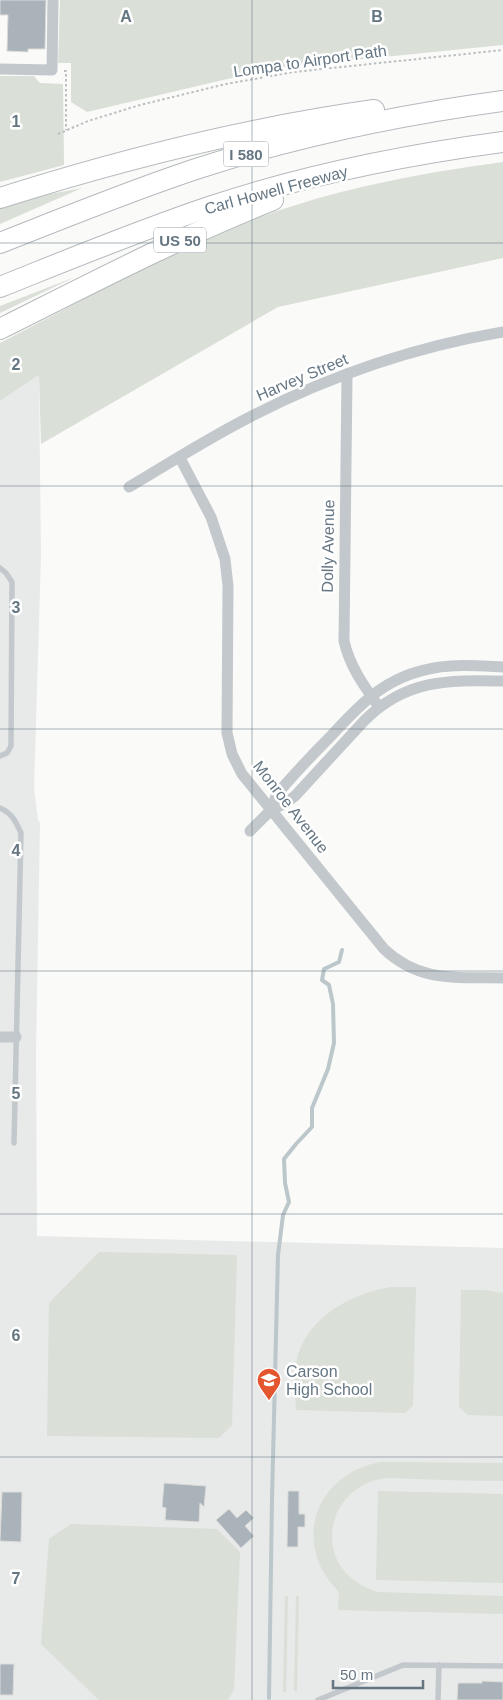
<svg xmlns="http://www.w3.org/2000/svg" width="503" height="1700" viewBox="0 0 503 1700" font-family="Helvetica,sans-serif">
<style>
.built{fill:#e8e9e9}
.green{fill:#dadfd7}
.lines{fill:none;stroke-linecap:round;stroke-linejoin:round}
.stream{stroke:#bbc7cb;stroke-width:4}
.building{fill:#aab3b9;stroke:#dcdcda}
.motorway-casing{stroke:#b4b9bd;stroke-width:22}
.path{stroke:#bbbfc2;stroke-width:2;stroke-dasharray:2.5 2.5;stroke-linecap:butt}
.service{stroke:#c3c8cc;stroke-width:5.5}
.minor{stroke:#c3c8cc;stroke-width:11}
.motorway{stroke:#fff;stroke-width:20}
.grid{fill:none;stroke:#657683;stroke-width:1;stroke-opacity:0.55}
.labels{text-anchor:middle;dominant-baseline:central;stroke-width:5;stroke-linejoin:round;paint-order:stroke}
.shield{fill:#fff;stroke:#939fa8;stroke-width:1}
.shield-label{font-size:15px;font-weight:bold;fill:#657683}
.street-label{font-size:16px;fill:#657683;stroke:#fff}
.poi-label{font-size:16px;fill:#657683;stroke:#fff;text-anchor:start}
.grid-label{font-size:16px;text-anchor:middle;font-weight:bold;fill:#657683;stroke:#fff;stroke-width:5;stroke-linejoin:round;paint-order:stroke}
</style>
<rect width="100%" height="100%" fill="#fafaf8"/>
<polygon class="built" points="39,375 41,557 34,788 38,819 40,823 36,1053 37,1236 503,1248 503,1700 0,1700 0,401"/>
<g class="green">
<polygon points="60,0 503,0 503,45 274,68 87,112 71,102 71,63 58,63"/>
<polygon points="0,76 34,76 40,83 63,84 64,165 0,182"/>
<path d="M503,162V258L278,307L41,444L39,375L0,401V343C80,302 158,257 242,224C325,191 414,174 503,162Z"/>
<polygon points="82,188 0,224 0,208 40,196"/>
<polygon points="75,277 0,313 0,306"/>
<polygon points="99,1252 237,1255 232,1425 219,1438 47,1436 49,1303"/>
<path d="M392,1287H416L413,1406L405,1413L296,1410C295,1391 292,1368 300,1349C316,1312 355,1293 392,1287Z"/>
<polygon points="461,1290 485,1290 503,1293 503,1416 468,1415 459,1407"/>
<path d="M381,1462L503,1463V1481C475,1481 447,1480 418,1479C406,1479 392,1477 380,1479C348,1486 327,1515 333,1548C338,1571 356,1585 377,1592L503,1596V1614L338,1610C338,1605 339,1599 339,1594C338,1589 331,1584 328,1579C323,1571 318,1563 316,1554C304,1508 337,1469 381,1462Z"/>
<polygon points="378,1491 503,1494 503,1583 376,1580"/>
<polygon points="71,1524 217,1529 240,1552 234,1689 228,1700 99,1700 41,1644 49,1539"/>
<polygon points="285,1596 288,1596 286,1692 283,1692"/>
<polygon points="296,1596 299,1596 297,1691 294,1691"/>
</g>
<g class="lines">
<polyline class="stream" points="269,1698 272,1499 278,1255 283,1215 289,1202 285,1183 284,1159 296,1144 312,1127 312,1108 328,1069 334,1043 333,1004 329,985 322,980 324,969 339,962 342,950"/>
</g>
<g class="building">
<polygon points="0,0 46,0 45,49 28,49 28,52 7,51 8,15 0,15"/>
<polygon points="164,1483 206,1486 204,1507 200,1503 199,1522 165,1520 166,1508 162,1507"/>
<polygon points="288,1491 299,1491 299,1514 305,1514 305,1527 298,1527 298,1547 287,1547"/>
<polygon points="2,1492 22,1492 21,1542 0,1541"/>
<polygon points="229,1509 237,1518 246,1510 254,1518 245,1526 254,1536 241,1548 216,1520"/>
<polygon points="0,1664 14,1664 13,1695 0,1695"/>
<polygon points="482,1681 503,1682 503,1700 457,1700 458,1683 482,1683"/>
</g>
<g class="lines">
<defs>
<g id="motorway">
<path d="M0,198C123,159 246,128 374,110"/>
<path d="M0,243C66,217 132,190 199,168C298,136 400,115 503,101"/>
<path d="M0,287C70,259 140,230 212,206C306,175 405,155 503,142"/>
<path d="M0,329C90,284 180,237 273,200"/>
</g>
</defs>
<use href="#motorway" class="motorway-casing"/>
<g class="path">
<polyline points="64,71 66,71 66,130"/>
<polyline points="58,134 88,121 140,105 226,84 294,72 503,50"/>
</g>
<g class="service">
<polyline points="0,568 6,573 12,582 11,746 7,753 0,756"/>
<path d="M0,808C12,813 16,822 21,833L14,1143"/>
<polyline points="318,1700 403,1665 503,1666"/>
<polyline points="438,1700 439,1665"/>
</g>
<g class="minor">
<polyline points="0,69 52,70 53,0"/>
<path d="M347,375L344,641C350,667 364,686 379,707"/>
<path d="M180,458L211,517L225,559L228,586L227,733L232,754L242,774L384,949C420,983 457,977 503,978"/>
<path d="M129,487C168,464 207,439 248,418C327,377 414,347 503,332"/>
<path d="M271,810L284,804L295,796L364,721C406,679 448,680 503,681"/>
<path d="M250,831L271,810L276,796L284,786C299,769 315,752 331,736C362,702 387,676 434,668C457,664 480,666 503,667"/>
<polyline points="0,1037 16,1037"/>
</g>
<use href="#motorway" class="motorway"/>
</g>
<path class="grid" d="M252,0V1700M0,243H503M0,486H503M0,729H503M0,971H503M0,1214H503M0,1457H503"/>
<defs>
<symbol id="school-pin" viewBox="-11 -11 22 30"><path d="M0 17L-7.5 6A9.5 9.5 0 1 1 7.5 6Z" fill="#e4572e" stroke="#fff"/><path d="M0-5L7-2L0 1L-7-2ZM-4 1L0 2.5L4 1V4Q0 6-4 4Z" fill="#fff"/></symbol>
</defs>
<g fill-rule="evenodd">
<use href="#school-pin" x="255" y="1366" width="28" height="38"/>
</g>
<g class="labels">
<g class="shield">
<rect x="223.5" y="141.5" width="45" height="25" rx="4"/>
<rect x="154" y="227.5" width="52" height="25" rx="4"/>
</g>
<g class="shield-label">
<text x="246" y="154">I 580</text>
<text x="180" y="240">US 50</text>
</g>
<g class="street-label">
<text transform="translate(310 61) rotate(-8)">Lompa to Airport Path</text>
<text transform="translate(276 190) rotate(-15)">Carl Howell Freeway</text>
<text transform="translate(302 377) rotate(-23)">Harvey Street</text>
<text transform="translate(328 546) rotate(-89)">Dolly Avenue</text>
<text transform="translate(291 807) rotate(52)">Monroe Avenue</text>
</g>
<g class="poi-label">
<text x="286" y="1371">Carson<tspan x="286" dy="18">High School</tspan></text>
</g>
</g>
<g class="grid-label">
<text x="126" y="22">A</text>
<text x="377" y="22">B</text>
<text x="16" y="127">1</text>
<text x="16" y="370">2</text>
<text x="16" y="613">3</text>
<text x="16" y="856">4</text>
<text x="16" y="1099">5</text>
<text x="16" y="1341">6</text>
<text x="16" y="1584">7</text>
</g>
<path d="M333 1680v8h90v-8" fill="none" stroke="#657683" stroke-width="2.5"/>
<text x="340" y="1680" font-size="15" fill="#657683" stroke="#ffffff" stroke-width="4" paint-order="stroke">50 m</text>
</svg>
